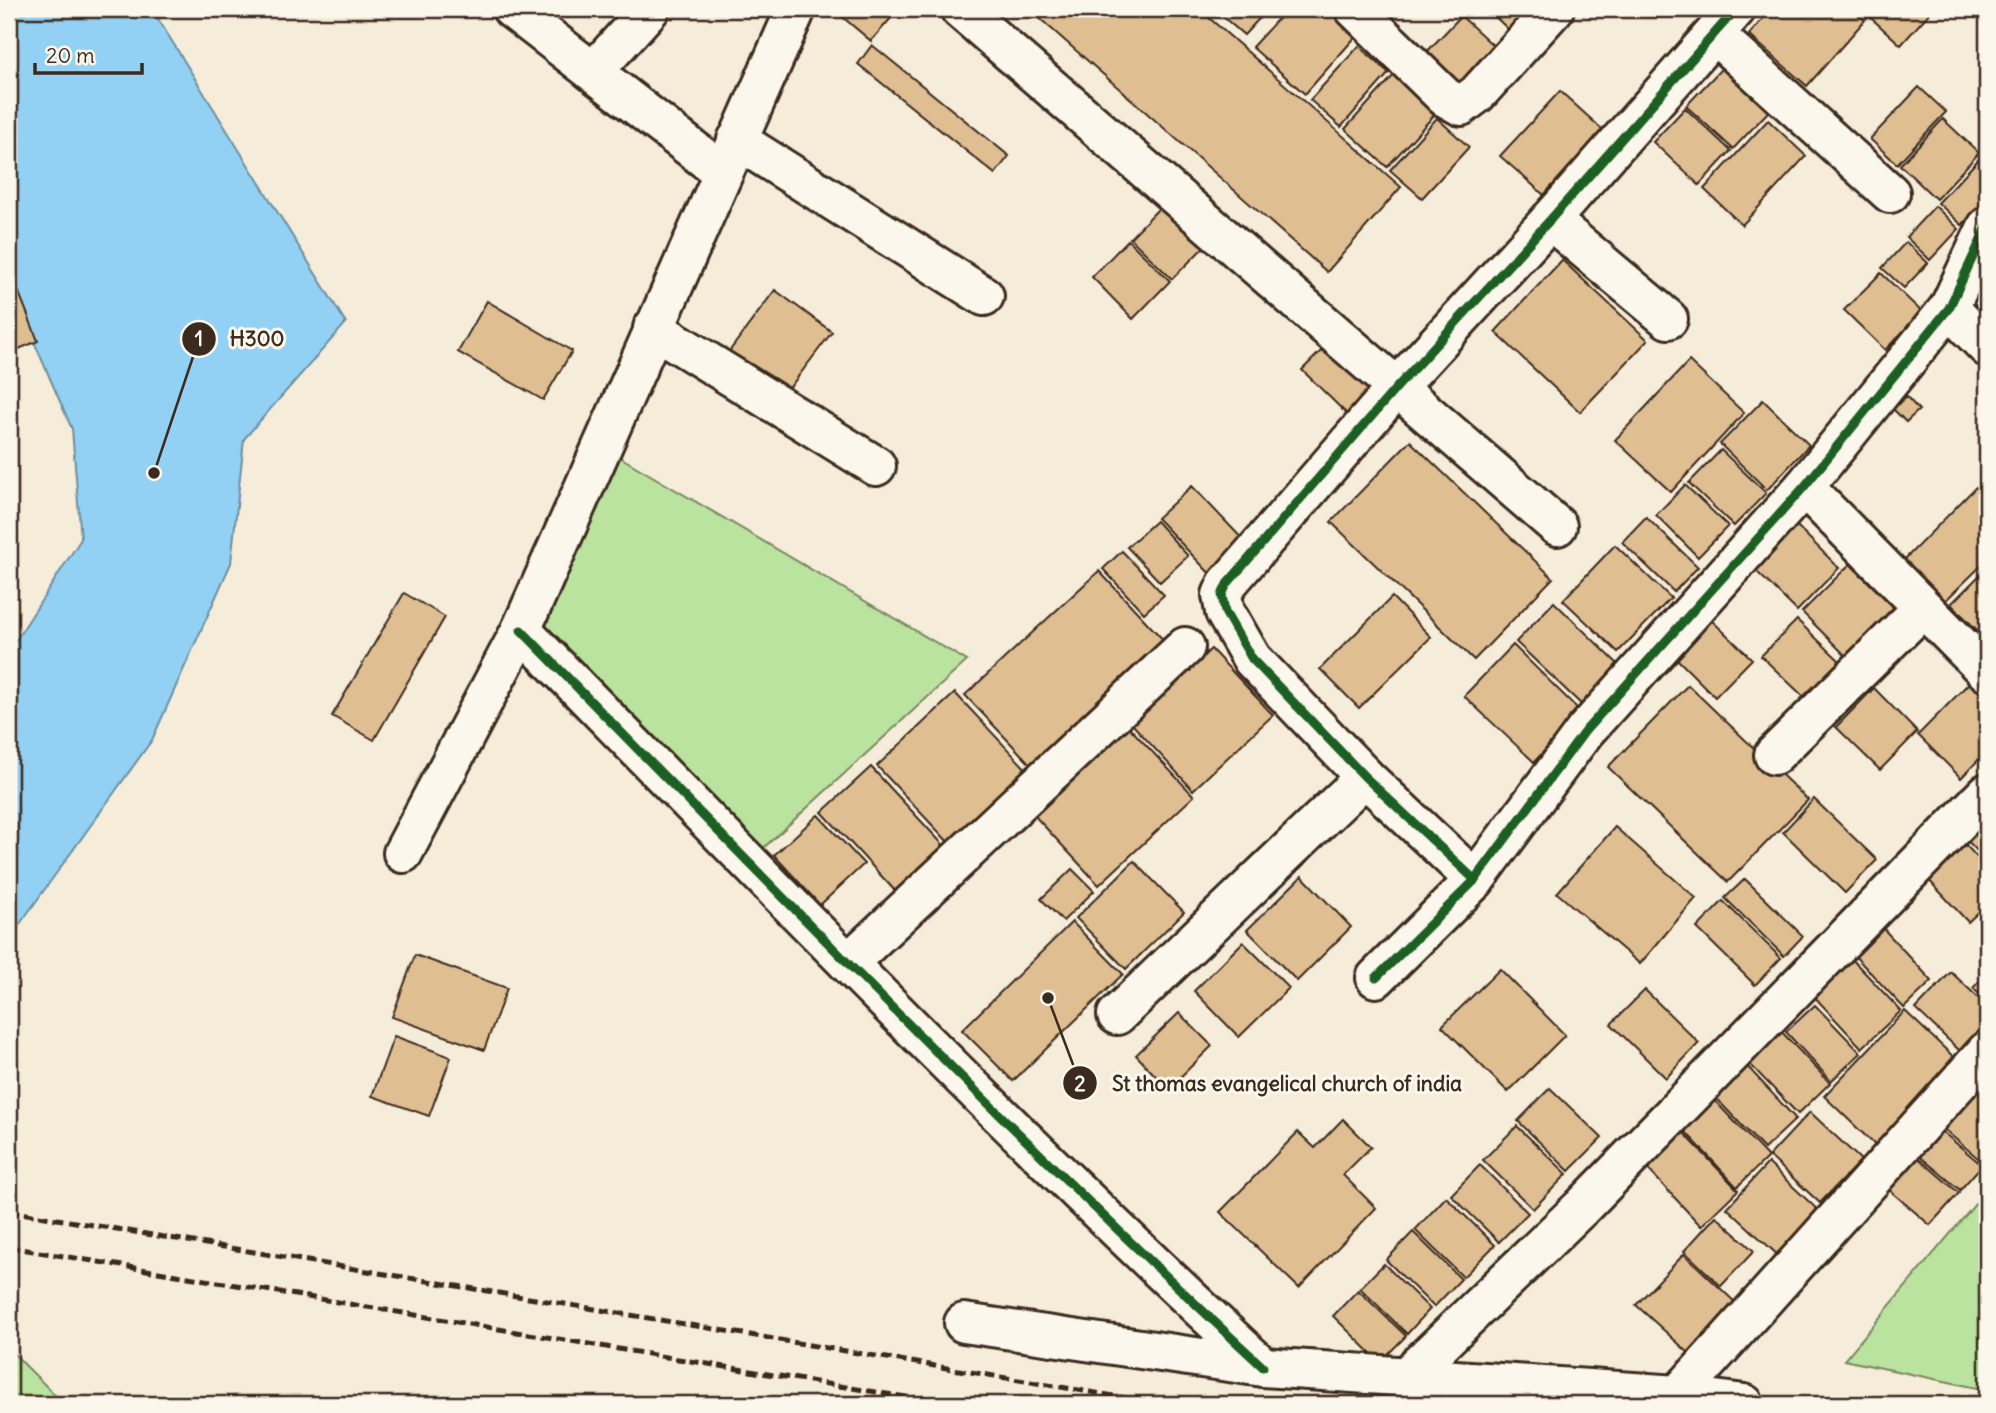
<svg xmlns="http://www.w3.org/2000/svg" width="1996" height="1413" viewBox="0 0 1996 1413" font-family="Delius,sans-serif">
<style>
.green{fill:#b9e39f;stroke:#7a865e;stroke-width:2}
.water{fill:#92d1f3;stroke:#6f8e9e;stroke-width:2}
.building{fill:#dfbe92;stroke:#3b2a1e;stroke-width:2}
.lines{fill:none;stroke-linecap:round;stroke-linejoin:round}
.minor-casing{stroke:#3b2a1e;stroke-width:44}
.minor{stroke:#fbf7ec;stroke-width:38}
.rail{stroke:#3b2a1e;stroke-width:5;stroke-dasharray:10 5;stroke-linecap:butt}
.cycleway-casing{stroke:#fbf7ec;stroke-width:13}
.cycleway{stroke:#1b5e20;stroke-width:9}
.leader{fill:none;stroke:#3b2a1e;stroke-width:2.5}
.callout-dot{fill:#3b2a1e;stroke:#fbf7ec;stroke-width:2.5}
.mark-label{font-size:21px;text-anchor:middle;font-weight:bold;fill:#fff}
.callout-label{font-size:21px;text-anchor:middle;font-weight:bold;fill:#3b2a1e;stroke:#fbf7ec;stroke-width:6;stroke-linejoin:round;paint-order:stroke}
</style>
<rect width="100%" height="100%" fill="#f5ecda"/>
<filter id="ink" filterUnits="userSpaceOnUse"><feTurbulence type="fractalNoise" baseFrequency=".0143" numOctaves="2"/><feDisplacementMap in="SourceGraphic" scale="14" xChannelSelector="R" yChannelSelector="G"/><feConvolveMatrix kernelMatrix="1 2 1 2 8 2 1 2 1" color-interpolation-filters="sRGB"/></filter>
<g filter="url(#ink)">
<g class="green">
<polygon points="618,456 967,661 759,852 542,629"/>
<polygon points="1987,1190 1987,1390 1844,1360"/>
<polygon points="9,1349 64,1404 9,1404"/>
</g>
<polygon class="water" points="9,9 152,9 346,323 244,439 231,563 152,740 9,939 9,651 81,539 72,429 9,284"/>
<g class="building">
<polygon points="833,9 899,9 871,41"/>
<polygon points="1029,9 1199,9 1401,187 1327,272"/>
<polygon points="1214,9 1268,9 1244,35"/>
<polygon points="1287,9 1329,9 1358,34 1305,94 1252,47"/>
<polygon points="1487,9 1529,9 1509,30"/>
<polygon points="1771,9 1852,9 1865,20 1807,86 1749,35"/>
<polygon points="1861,9 1933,9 1901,45"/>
<polygon points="1461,16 1496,48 1457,89 1422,57"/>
<polygon points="872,45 1009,156 995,174 858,64"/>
<polygon points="1359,46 1389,73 1341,127 1310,100"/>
<polygon points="1722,68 1768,112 1733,149 1686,106"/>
<polygon points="1395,74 1437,112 1387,167 1345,129"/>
<polygon points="1919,87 1946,112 1897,164 1870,139"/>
<polygon points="1560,91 1603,130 1544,195 1500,156"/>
<polygon points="1685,108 1731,151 1699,185 1653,142"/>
<polygon points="1437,118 1469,147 1422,198 1390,170"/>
<polygon points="1943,119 1979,153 1936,199 1900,165"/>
<polygon points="1768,120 1806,156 1742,225 1704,189"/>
<polygon points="1979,159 1987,166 1987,198 1962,225 1938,203"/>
<polygon points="1164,203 1206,245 1172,279 1130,238"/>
<polygon points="1935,206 1959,229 1930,260 1906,237"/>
<polygon points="1128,240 1170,281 1133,319 1092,277"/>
<polygon points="1906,242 1928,263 1904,288 1882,268"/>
<polygon points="1562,260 1648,340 1580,412 1495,332"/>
<polygon points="1881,273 1922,312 1885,350 1844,310"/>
<polygon points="18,290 38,341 9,353 9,293"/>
<polygon points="775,290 832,332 784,395 728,353"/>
<polygon points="487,301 572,351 543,400 458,352"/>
<polygon points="1329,343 1379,392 1353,420 1302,370"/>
<polygon points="1689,361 1744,413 1671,492 1615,440"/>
<polygon points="1906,396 1919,410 1906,422 1893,409"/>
<polygon points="1763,400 1809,445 1767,490 1720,444"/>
<polygon points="1410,441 1553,578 1474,660 1331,522"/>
<polygon points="1721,450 1766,493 1734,526 1689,483"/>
<polygon points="1685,485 1728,526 1698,557 1656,515"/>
<polygon points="1192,486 1249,546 1214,578 1157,518"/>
<polygon points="1976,487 1987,498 1987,560 1945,601 1904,560"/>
<polygon points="1646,517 1698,567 1674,592 1622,542"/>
<polygon points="1156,521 1188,556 1160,582 1127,547"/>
<polygon points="1795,524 1839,568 1797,611 1753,568"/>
<polygon points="1615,545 1671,598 1618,652 1563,600"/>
<polygon points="1122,551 1164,595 1144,613 1103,569"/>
<polygon points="1850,564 1894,607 1846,656 1802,612"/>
<polygon points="1987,568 1987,640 1951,604"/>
<polygon points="1099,571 1167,644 1034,768 965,695"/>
<polygon points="404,593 445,617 374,740 332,716"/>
<polygon points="1392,597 1431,637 1359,708 1320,669"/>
<polygon points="1554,602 1621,667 1583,706 1516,642"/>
<polygon points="1706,615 1752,659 1715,697 1670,652"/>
<polygon points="1797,620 1841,662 1805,698 1761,656"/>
<polygon points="1513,645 1581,712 1534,762 1464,696"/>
<polygon points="1211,649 1273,715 1193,790 1132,724"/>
<polygon points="1970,682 1987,698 1987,751 1961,778 1918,735"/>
<polygon points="1688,685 1808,800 1728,882 1608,767"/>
<polygon points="1874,688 1917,732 1880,770 1836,727"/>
<polygon points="955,693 1028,771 950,844 877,766"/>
<polygon points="1127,725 1194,796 1099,885 1032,813"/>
<polygon points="871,767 947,849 898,894 822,812"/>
<polygon points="1814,799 1877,860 1845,893 1783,832"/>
<polygon points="1987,809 1987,861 1961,834"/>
<polygon points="818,815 864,864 820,905 774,855"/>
<polygon points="1615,827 1696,898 1640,964 1557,893"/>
<polygon points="1962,841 1987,868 1987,904 1968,922 1925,876"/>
<polygon points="1134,861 1184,912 1126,969 1076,918"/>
<polygon points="1072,869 1094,891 1063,921 1041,899"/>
<polygon points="1302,876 1351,927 1297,981 1247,930"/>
<polygon points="1745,879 1803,936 1784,956 1725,898"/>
<polygon points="1723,901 1781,958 1755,985 1697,928"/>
<polygon points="1072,922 1123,974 1013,1081 962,1030"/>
<polygon points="1879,924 1932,981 1904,1008 1850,951"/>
<polygon points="1243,942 1289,988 1239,1037 1194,991"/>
<polygon points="415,955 507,988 484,1050 392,1017"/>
<polygon points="1849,956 1901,1011 1862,1048 1810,992"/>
<polygon points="1500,969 1565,1035 1508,1092 1442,1026"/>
<polygon points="1951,972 1987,1006 1987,1023 1960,1051 1916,1009"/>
<polygon points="1987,973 1987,1002 1973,988"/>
<polygon points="1645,990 1699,1043 1666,1078 1611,1024"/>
<polygon points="1815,1005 1861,1053 1831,1081 1786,1032"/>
<polygon points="1905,1011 1958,1061 1876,1146 1824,1096"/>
<polygon points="1179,1013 1212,1046 1168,1089 1136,1055"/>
<polygon points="1777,1027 1830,1083 1798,1114 1744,1058"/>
<polygon points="394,1036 451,1057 429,1116 372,1096"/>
<polygon points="1746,1065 1796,1119 1764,1149 1714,1096"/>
<polygon points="1987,1079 1987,1162 1985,1164 1940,1126"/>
<polygon points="1550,1088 1602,1138 1569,1171 1518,1121"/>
<polygon points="1714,1100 1768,1157 1737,1187 1683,1129"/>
<polygon points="1810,1112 1861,1160 1820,1203 1769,1156"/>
<polygon points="1343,1119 1371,1147 1343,1175 1376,1208 1299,1288 1220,1212 1298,1132 1315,1148"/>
<polygon points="1517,1126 1567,1174 1533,1209 1483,1160"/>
<polygon points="1939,1129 1982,1165 1960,1190 1917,1154"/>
<polygon points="1682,1131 1738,1190 1701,1226 1645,1166"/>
<polygon points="1916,1156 1959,1193 1930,1225 1888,1189"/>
<polygon points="1768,1163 1821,1213 1780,1257 1727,1208"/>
<polygon points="1480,1165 1528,1213 1499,1242 1451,1195"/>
<polygon points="1446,1197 1495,1245 1463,1277 1415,1230"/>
<polygon points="1716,1216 1754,1251 1721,1286 1684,1251"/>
<polygon points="1413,1232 1461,1279 1434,1307 1386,1260"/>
<polygon points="1684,1254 1737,1304 1690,1354 1636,1305"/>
<polygon points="1384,1264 1430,1309 1407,1334 1360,1288"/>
<polygon points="1358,1290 1406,1336 1380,1362 1333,1316"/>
</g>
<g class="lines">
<defs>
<g id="minor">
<polyline points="512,9 722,172"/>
<polyline points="960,9 1557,526"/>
<polyline points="1355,9 1445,97 1461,106 1477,94 1554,9"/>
<polyline points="1715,35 1890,193"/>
<polyline points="593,72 650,9"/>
<polyline points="737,140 984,296"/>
<polyline points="1550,220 1668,319"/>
<polyline points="1949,308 1987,347"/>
<polyline points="653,328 876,466"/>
<polyline points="1804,487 1987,672"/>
<path d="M521,630C765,879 1007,1130 1263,1367"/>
<polyline points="1774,755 1923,608"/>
<polyline points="403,853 521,630 796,9"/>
<polyline points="1475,880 1365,777 1252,659 1225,612 1222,595 1227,584 1397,387 1550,220 1736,9"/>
<polyline points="848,963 1185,647"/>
<polyline points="1376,978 1475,880 1585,731 1804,487 1949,308 1987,227"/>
<polyline points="1117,1015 1365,777"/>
<polyline points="964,1323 1263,1367 1678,1395 1744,1404"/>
<polyline points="1407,1376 1581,1208 1987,793"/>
<polyline points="1678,1395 1987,1051"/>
</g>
</defs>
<use href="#minor" class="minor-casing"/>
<use href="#minor" class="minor"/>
<g class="rail">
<polyline points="9,1211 1162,1404"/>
<polyline points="9,1247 947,1404"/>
</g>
<defs>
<g id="cycleway">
<path d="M521,630C765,879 1007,1130 1263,1367"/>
<polyline points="1475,880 1365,777 1252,659 1225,612 1222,595 1227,584 1397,387 1550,220 1736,9"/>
<polyline points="1376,978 1475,880 1585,731 1804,487 1949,308 1987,227"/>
</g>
</defs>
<use href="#cycleway" class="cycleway-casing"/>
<use href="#cycleway" class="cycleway"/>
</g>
</g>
<path class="leader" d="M154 473L199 339M1048 998L1080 1083"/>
<g class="callout-dot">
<circle cx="154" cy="473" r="7"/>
<circle cx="1048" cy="998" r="7"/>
<circle cx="199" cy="339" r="18"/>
<circle cx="1080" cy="1083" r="18"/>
</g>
<g class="mark-label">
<text x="199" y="346">1</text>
<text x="1080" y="1091">2</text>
</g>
<g class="callout-label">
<text x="257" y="346">H300</text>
<text x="1287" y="1091">St thomas evangelical church of india</text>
</g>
<rect width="1996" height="1413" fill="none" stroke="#fbf7ec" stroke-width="35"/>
<rect x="18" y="18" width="1961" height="1378" fill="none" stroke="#3b2a1e" stroke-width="2.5" filter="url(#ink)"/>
<path d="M35 63v10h107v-10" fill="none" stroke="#3b2a1e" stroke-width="3.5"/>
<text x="46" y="63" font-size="21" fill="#3b2a1e" stroke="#fbf7ec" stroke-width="5" paint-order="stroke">20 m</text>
</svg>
